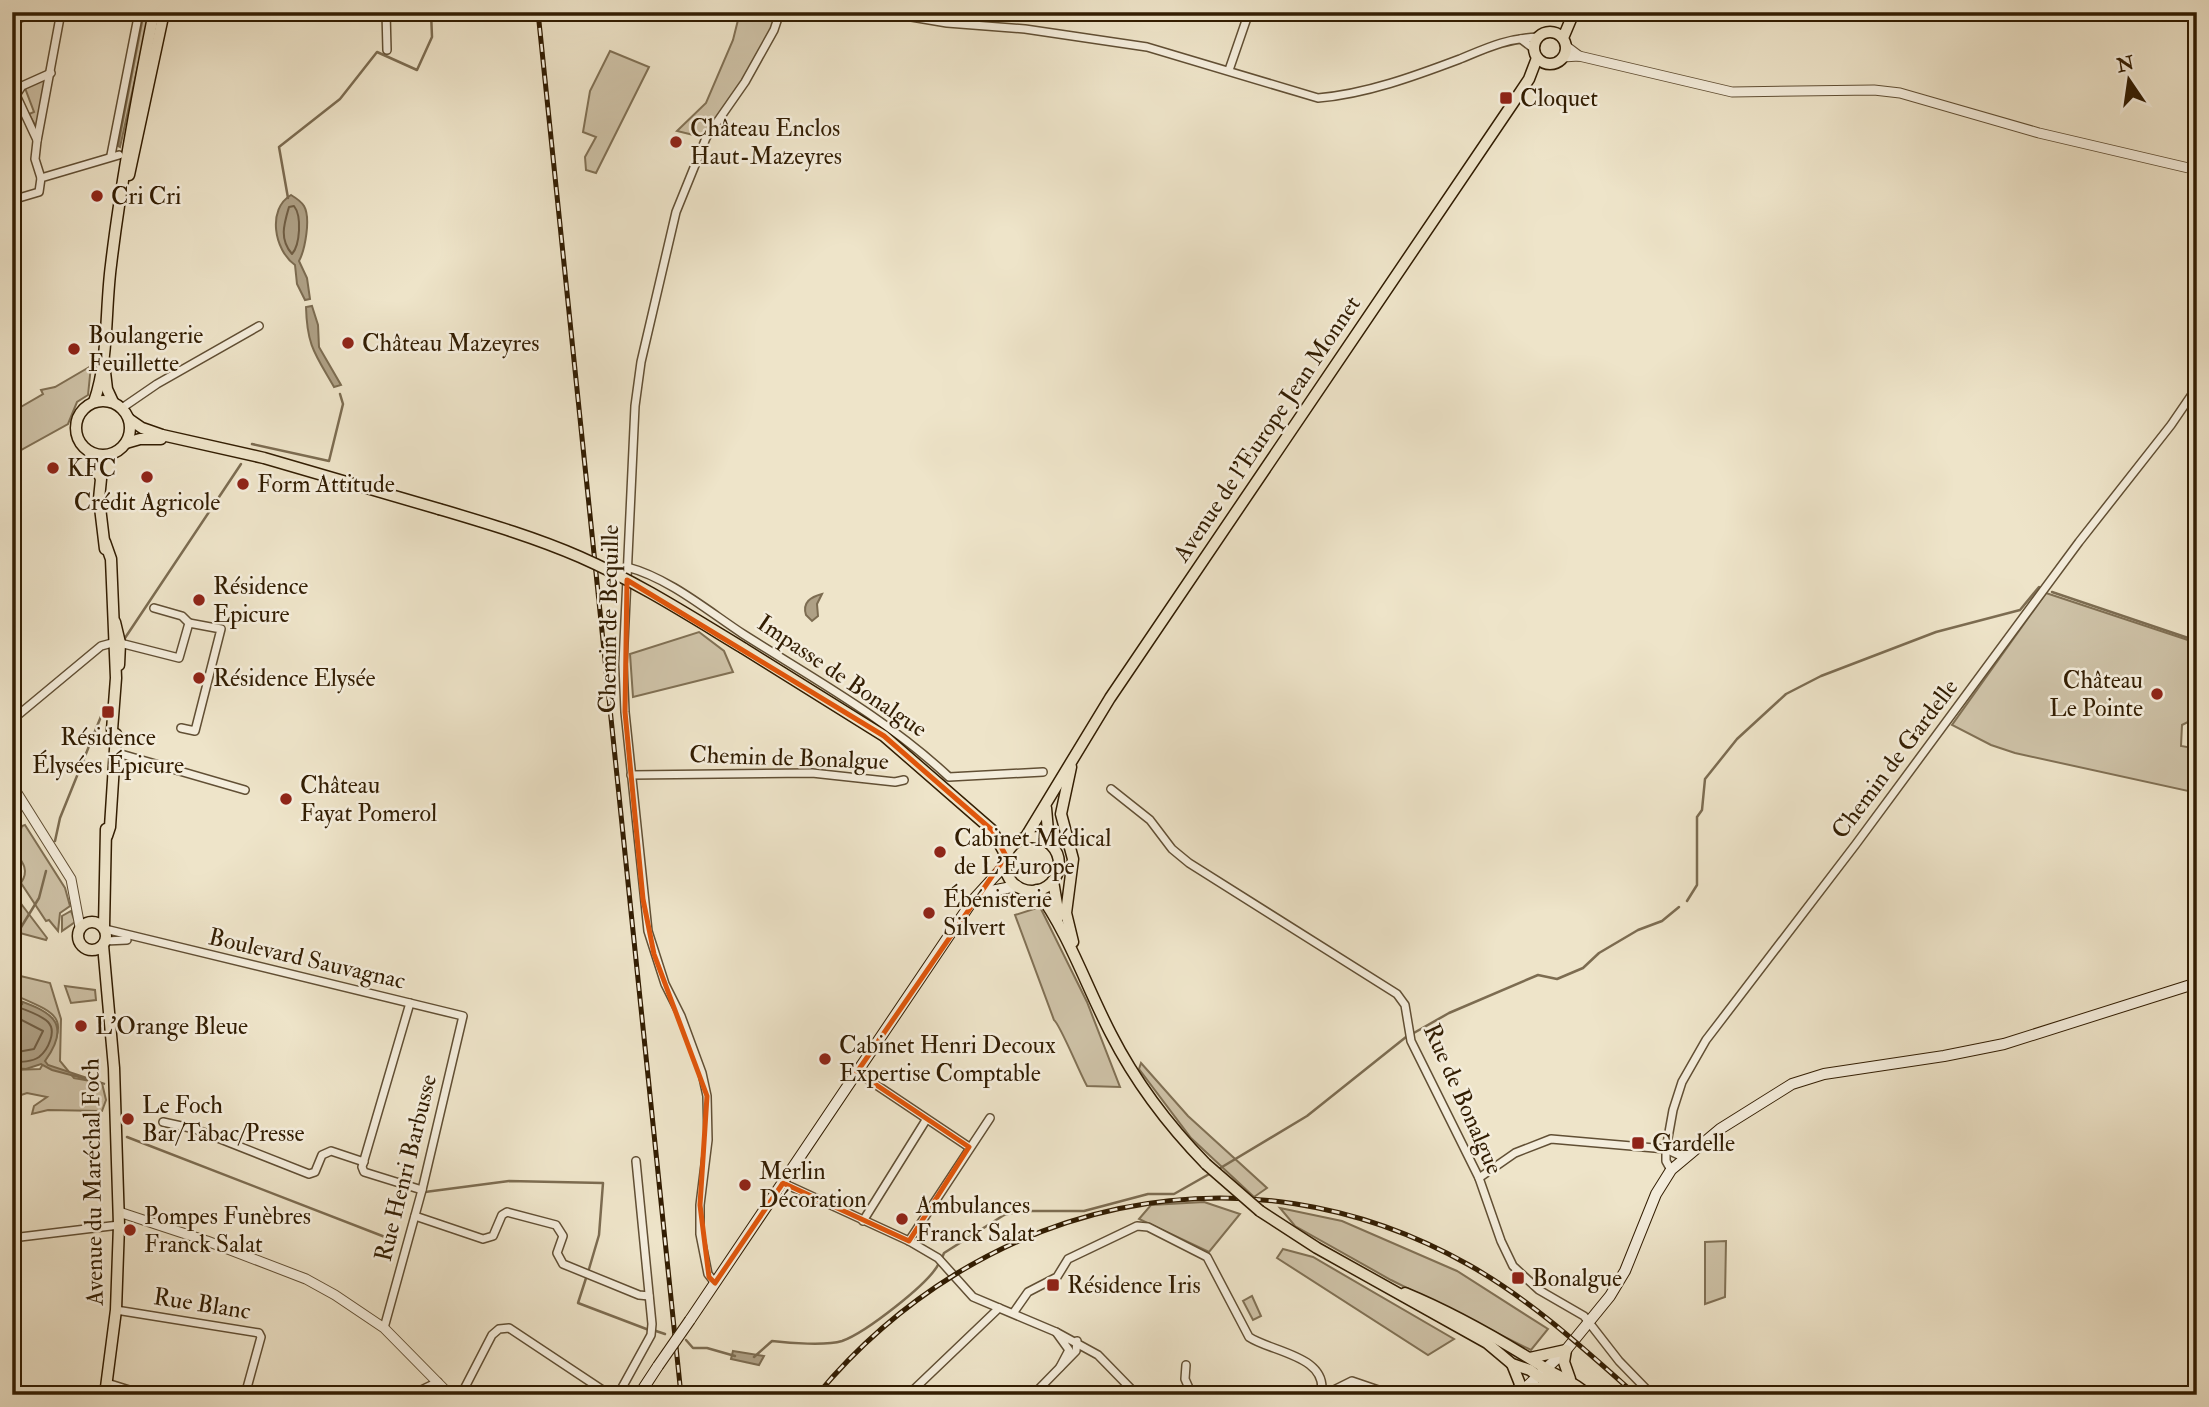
<svg xmlns="http://www.w3.org/2000/svg" width="2209" height="1407" viewBox="0 0 2209 1407" font-family="'IM FELL Double Pica',serif">
<style>
.green{fill:#cec2a7;stroke:#807054;stroke-width:2}
.water{fill:#aea085;stroke:#7c6c51;stroke-width:2}
.lines{fill:none;stroke-linecap:round;stroke-linejoin:round}
.shore{stroke:#705e44;stroke-width:2}
.stream{stroke:#7c6c51;stroke-width:2.5}
.minor-casing{stroke:#614f34;stroke-width:10}
.tertiary-casing{stroke:#614f34;stroke-width:11}
.secondary-casing{stroke:#321d02;stroke-width:12}
.primary-casing{stroke:#321d02;stroke-width:13}
.minor{stroke:#f4eddc;stroke-width:7}
.tertiary{stroke:#f4eddc;stroke-width:9}
.secondary{stroke:#f4eddc;stroke-width:10}
.primary{stroke:#eee4c9;stroke-width:10}
.rail-casing{stroke:#321d02;stroke-width:5}
.rail{stroke:#f4eddc;stroke-width:2.5;stroke-dasharray:8;stroke-linecap:butt}
.secondary-bridge-casing{stroke:#321d02;stroke-width:12;stroke-linecap:butt}
.primary-bridge-casing{stroke:#321d02;stroke-width:13;stroke-linecap:butt}
.secondary-bridge{stroke:#f4eddc;stroke-width:10}
.primary-bridge{stroke:#eee4c9;stroke-width:10}
.marked{fill:none;stroke:#df560c;stroke-width:5;stroke-linejoin:round}
.poi-dot{fill:#8f2418;stroke:#f4eddc;stroke-width:2.5}
.labels{text-anchor:middle;dominant-baseline:central;stroke-width:5;stroke-linejoin:round;paint-order:stroke}
.poi-label{font-size:24px;fill:#321d02;stroke:#f4eddc;text-anchor:start}
.street-label{font-size:24px;fill:#321d02;stroke:#f4eddc}
</style>
<rect width="100%" height="100%" fill="#eee4c9"/>
<filter id="stains"><feTurbulence type="fractalNoise" baseFrequency=".00286" numOctaves="4"/><feColorMatrix values="0 0 0 0 .2 0 0 0 0 .09 0 0 0 0 .02 0 0 0 .5 -.17"/></filter>
<radialGradient id="worn" r=".72"><stop offset=".6" stop-color="#630" stop-opacity="0"/><stop offset="1" stop-color="#630" stop-opacity=".3"/></radialGradient>
<g class="green">
<polygon points="144,12 150,12 120,147 118,146"/>
<polygon points="740,12 779,12 774,30 706,138 677,131 706,103 733,40"/>
<polygon points="610,51 649,67 596,173 586,170 585,157 596,137 583,132 590,91"/>
<polygon points="47,78 38,123 36,127 29,114 34,112 25,88"/>
<polygon points="91,366 88,395 77,402 68,424 12,455 12,405 16,403 19,408 43,394 41,390 55,387"/>
<polygon points="2046,593 2197,643 2197,713 2192,720 2182,725 2181,746 2193,748 2191,787 2188,791 2015,753 1991,745 1952,725"/>
<polygon points="699,632 724,651 733,672 633,697 630,654"/>
<path d="M25,825L65,888L70,906L60,913L58,931L49,920L46,921L21,883C30,870 22,861 14,850L22,826Z"/>
<polygon points="22,905 47,938 46,940 16,932 12,915"/>
<path d="M1040,907L1087,1002L1120,1087L1087,1086C1080,1074 1060,1024 1054,1020L1015,915Z"/>
<polygon points="71,911 75,922 62,931 62,916"/>
<path d="M12,974L50,983L61,1019L60,1061L74,1078L102,1083L106,1100L102,1111L48,1110L32,1114L34,1106L47,1097L27,1093L12,1098V1070L40,1069C72,1017 61,1015 12,994Z"/>
<polygon points="65,986 95,990 96,1000 71,1003"/>
<polygon points="1141,1063 1188,1116 1267,1188 1254,1197 1191,1138 1139,1069"/>
<polygon points="1204,1202 1240,1214 1209,1252 1139,1219 1151,1205"/>
<polygon points="1280,1208 1342,1221 1457,1271 1548,1329 1531,1350 1391,1280 1295,1226"/>
<polygon points="1726,1241 1725,1297 1705,1304 1705,1242"/>
<polygon points="1283,1249 1313,1257 1454,1339 1428,1355 1277,1258"/>
<polygon points="1252,1296 1261,1316 1253,1320 1243,1301"/>
</g>
<g class="water">
<path d="M291,195C296,198 301,201 304,206C311,218 305,250 299,261L307,278L310,299L305,300L297,284L295,265C274,250 267,209 291,195Z"/>
<path d="M312,306L318,325L319,347L341,385L334,387C315,354 307,346 306,307Z"/>
<path d="M822,594L817,604L818,616L812,621L806,615C802,602 811,597 822,594Z"/>
<path d="M12,998C49,1011 74,1021 45,1061L48,1065L105,1084L52,1070L41,1064L26,1069L12,1068Z"/>
<polygon points="733,1351 764,1356 759,1365 731,1359"/>
</g>
<g class="lines">
<g class="shore">
<path d="M294,206C302,216 300,245 292,254C279,239 284,224 289,207Z"/>
<path d="M12,1005C23,1009 40,1014 48,1022C57,1031 48,1050 39,1057C32,1062 21,1062 12,1062"/>
<polyline points="12,1015 43,1031 34,1049 12,1053"/>
</g>
<g class="stream">
<polyline points="288,198 279,147 340,99 377,52 417,70 432,37 431,12"/>
<polyline points="252,444 329,461 343,404 340,394"/>
<polyline points="219,497 241,464"/>
<polyline points="2052,592 2197,641"/>
<polyline points="125,638 215,503"/>
<polyline points="55,841 60,818 104,709"/>
<polyline points="1687,901 1697,885 1697,817 1702,810 1705,779 1737,739 1786,694 1821,676 1936,632 2020,610 2039,587"/>
<polyline points="12,957 18,953 15,937 39,898 46,871"/>
<polyline points="12,979 22,1004"/>
<polyline points="1412,1034 1449,1013 1538,975 1557,979 1583,968 1599,953 1638,930 1662,921 1679,907"/>
<polyline points="127,1137 385,1237"/>
<polyline points="1217,1170 1307,1116 1406,1037"/>
<polyline points="425,1192 509,1181 603,1183 599,1235 589,1269"/>
<polyline points="942,1258 944,1253 1004,1215 1020,1211 1084,1211 1148,1194 1174,1194 1211,1173"/>
<polyline points="587,1275 578,1303 649,1330"/>
<polyline points="656,1331 665,1334"/>
<polyline points="686,1340 693,1348 707,1348 735,1356"/>
<path d="M754,1357L772,1341C789,1343 826,1346 842,1341C865,1333 930,1283 939,1263"/>
</g>
<defs>
<g id="minor">
<polyline points="386,12 387,50"/>
<path d="M882,12L947,23L1025,29L1147,47L1318,98C1366,94 1415,76 1460,59C1489,47 1505,39 1538,37"/>
<polyline points="12,21 36,12"/>
<polyline points="1521,39 1534,49"/>
<polyline points="1229,70 1249,12"/>
<polyline points="37,140 16,95 22,86 51,73"/>
<polyline points="111,155 139,12"/>
<polyline points="41,178 35,159 37,141 61,12"/>
<polyline points="12,200 39,192 41,178 119,155"/>
<polyline points="122,408 157,384 259,326"/>
<path d="M627,567C669,578 708,611 743,634C814,679 887,719 949,777L1043,772"/>
<polyline points="120,643 179,658 189,623 182,616 154,608"/>
<polyline points="12,720 101,646 112,643"/>
<polyline points="181,728 195,731 221,629 189,623"/>
<polyline points="114,752 245,790"/>
<polyline points="631,775 812,773 895,782 904,780"/>
<polyline points="1111,789 1150,820 1172,849 1189,863 1397,994 1405,1005 1411,1041 1479,1178 1501,1241 1513,1266 1539,1290 1584,1316 1619,1361 1652,1395"/>
<polyline points="105,929 463,1016 422,1190 384,1328"/>
<polyline points="105,941 127,940"/>
<polyline points="410,1003 362,1167 364,1172 422,1190"/>
<polyline points="857,1072 969,1147"/>
<polyline points="163,1122 195,1129 309,1174 315,1172 322,1155 331,1151 364,1162"/>
<polyline points="1671,1170 1666,1161 1666,1149 1673,1110 1682,1082 1706,1040 1856,844 2079,542 2171,425 2197,387"/>
<polyline points="1479,1178 1515,1153 1551,1139 1666,1149 1683,1157"/>
<polyline points="783,1183 909,1241 938,1258 973,1297 1056,1332"/>
<polyline points="415,1216 483,1239 493,1236 502,1215 507,1212 556,1225 563,1236 557,1253 563,1264 639,1295 649,1296"/>
<polyline points="863,1221 926,1120"/>
<polyline points="12,1238 119,1225"/>
<polyline points="909,1241 990,1118"/>
<polyline points="715,1283 708,1274 700,1234 700,1205 708,1140 707,1096 702,1073 681,1016 665,984 648,931 625,712 623,664 635,406 641,362 676,212 706,138 745,82 774,30 780,12"/>
<polyline points="116,1310 259,1333 261,1337 245,1395"/>
<path d="M1014,1312L1028,1292L1057,1277L1068,1259L1137,1226L1148,1227L1207,1257L1249,1337C1271,1352 1330,1356 1321,1395"/>
<polyline points="1186,1365 1185,1379 1192,1395"/>
<polyline points="1060,1367 1069,1350 1056,1332 1098,1355 1137,1395"/>
<polyline points="107,1383 145,1395"/>
<polyline points="411,1395 438,1382"/>
<polyline points="461,1395 492,1335 499,1329 509,1328 610,1395"/>
<polyline points="618,1395 651,1335 652,1324 636,1161"/>
<polyline points="908,1395 999,1308"/>
<polyline points="1033,1395 1076,1351 1077,1341"/>
<polyline points="1324,1395 1352,1381 1393,1395"/>
</g>
<g id="tertiary">
<polyline points="1567,47 1579,56"/>
<polyline points="1563,57 1579,56 1732,92 1874,90 1900,93 2039,133 2197,170"/>
<polyline points="12,785 71,879 80,927"/>
<polyline points="119,1212 207,1241 306,1279 335,1295 384,1328 450,1395"/>
</g>
<g id="secondary">
<polyline points="979,897 991,891 1017,886"/>
<polyline points="690,1320 973,900 1005,865"/>
<polyline points="1523,1390 1566,1350 1610,1296 1625,1271 1656,1194 1671,1170 1720,1129 1792,1084 1824,1074 1944,1056 2004,1044 2197,983"/>
<polyline points="639,1395 658,1366"/>
</g>
<g id="primary">
<circle cx="1550" cy="48" r="16"/>
<polyline points="1563,38 1574,12"/>
<polyline points="129,175 164,12"/>
<polyline points="105,372 107,389 113,402"/>
<circle cx="103" cy="428" r="27"/>
<path d="M94,402C109,359 105,310 111,265C121,180 137,96 154,12"/>
<polyline points="129,419 142,428 162,435 264,458 439,509"/>
<polyline points="126,443 140,439 161,439"/>
<polyline points="90,453 101,479 99,499 105,549"/>
<polyline points="105,542 111,559 116,678 112,730 115,739"/>
<polyline points="115,622 120,643 119,665"/>
<polyline points="743,648 884,736 992,830 1006,856"/>
<polyline points="1071,767 1061,814 1073,859 1066,913 1073,942"/>
<polyline points="1046,808 1049,843"/>
<polyline points="107,836 110,827 116,734"/>
<circle cx="1032" cy="864" r="27"/>
<polyline points="1025,838 1110,698 1513,103 1529,79 1537,58"/>
<polyline points="1053,881 1059,916"/>
<path d="M1037,890C1069,934 1086,986 1111,1034C1136,1083 1168,1125 1206,1164"/>
<circle cx="92" cy="936" r="14"/>
<polyline points="104,927 106,829"/>
<polyline points="103,945 114,1068 119,1225 116,1310 105,1395"/>
<polyline points="1260,1211 1317,1248 1487,1343 1512,1364 1530,1370 1563,1395"/>
<path d="M1405,1293C1456,1314 1501,1340 1548,1370C1563,1379 1574,1382 1588,1395"/>
<polyline points="1530,1358 1566,1350 1564,1362 1570,1379"/>
<polyline points="1512,1364 1520,1384 1517,1395"/>
<polyline points="1547,1376 1577,1395"/>
<polyline points="1524,1388 1553,1388"/>
</g>
</defs>
<use href="#minor" class="minor-casing"/>
<use href="#tertiary" class="tertiary-casing"/>
<use href="#secondary" class="secondary-casing"/>
<use href="#primary" class="primary-casing"/>
<use href="#minor" class="minor"/>
<use href="#tertiary" class="tertiary"/>
<use href="#secondary" class="secondary"/>
<use href="#primary" class="primary"/>
<defs>
<g id="rail">
<polyline points="538,12 681,1395"/>
<path d="M817,1395C980,1199 1243,1137 1469,1265C1531,1300 1583,1348 1636,1395"/>
</g>
</defs>
<use href="#rail" class="rail-casing"/>
<use href="#rail" class="rail"/>
<defs>
<polyline id="secondary-bridge" points="658,1366 690,1320"/>
<g id="primary-bridge">
<path d="M439,509C486,523 534,537 580,557C637,582 690,616 743,648"/>
<polyline points="1206,1164 1260,1211"/>
</g>
</defs>
<use href="#secondary-bridge" class="secondary-bridge-casing"/>
<use href="#primary-bridge" class="primary-bridge-casing"/>
<use href="#secondary-bridge" class="secondary-bridge"/>
<use href="#primary-bridge" class="primary-bridge"/>
</g>
<path class="marked" d="M627,580L884,736L992,830L1006,856L857,1072L969,1147L909,1241L783,1183L715,1283L709,1277L700,1205L707,1096L654,954L643,899L625,712Z"/>
<g class="poi-dot">
<rect x="1499" y="91" width="14" height="14" rx="3.5"/>
<circle cx="676" cy="142" r="7"/>
<circle cx="97" cy="196" r="7"/>
<circle cx="348" cy="343" r="7"/>
<circle cx="74" cy="349" r="7"/>
<circle cx="53" cy="468" r="7"/>
<circle cx="147" cy="477" r="7"/>
<circle cx="243" cy="484" r="7"/>
<circle cx="199" cy="600" r="7"/>
<circle cx="199" cy="678" r="7"/>
<circle cx="2157" cy="694" r="7"/>
<rect x="101" y="705" width="14" height="14" rx="3.5"/>
<circle cx="286" cy="799" r="7"/>
<circle cx="940" cy="852" r="7"/>
<circle cx="929" cy="913" r="7"/>
<circle cx="81" cy="1026" r="7"/>
<circle cx="825" cy="1059" r="7"/>
<circle cx="128" cy="1119" r="7"/>
<rect x="1631" y="1136" width="14" height="14" rx="3.5"/>
<circle cx="745" cy="1185" r="7"/>
<circle cx="902" cy="1219" r="7"/>
<circle cx="130" cy="1230" r="7"/>
<rect x="1511" y="1271" width="14" height="14" rx="3.5"/>
<rect x="1046" y="1278" width="14" height="14" rx="3.5"/>
</g>
<g class="labels">
<g class="poi-label">
<text x="1520" y="98">Cloquet</text>
<text x="690" y="128">Château Enclos<tspan x="690" dy="28">Haut-Mazeyres</tspan></text>
<text x="111" y="196">Cri Cri</text>
<text x="88" y="335">Boulangerie<tspan x="88" dy="28">Feuillette</tspan></text>
<text x="362" y="343">Château Mazeyres</text>
<text x="67" y="468">KFC</text>
<text x="257" y="484">Form Attitude</text>
<text x="147" y="502" text-anchor="middle">Crédit Agricole</text>
<text x="213" y="586">Résidence<tspan x="213" dy="28">Epicure</tspan></text>
<text x="213" y="678">Résidence Elysée</text>
<text x="2143" y="680" text-anchor="end">Château<tspan x="2143" dy="28">Le Pointe</tspan></text>
<text x="108" y="737" text-anchor="middle">Résidence<tspan x="108" dy="28">Élysées Épicure</tspan></text>
<text x="300" y="785">Château<tspan x="300" dy="28">Fayat Pomerol</tspan></text>
<text x="954" y="838">Cabinet Médical<tspan x="954" dy="28">de L'Europe</tspan></text>
<text x="943" y="899">Ébénisterie<tspan x="943" dy="28">Silvert</tspan></text>
<text x="95" y="1026">L'Orange Bleue</text>
<text x="839" y="1045">Cabinet Henri Decoux<tspan x="839" dy="28">Expertise Comptable</tspan></text>
<text x="142" y="1105">Le Foch<tspan x="142" dy="28">Bar/Tabac/Presse</tspan></text>
<text x="1652" y="1143">Gardelle</text>
<text x="759" y="1171">Merlin<tspan x="759" dy="28">Décoration</tspan></text>
<text x="916" y="1205">Ambulances<tspan x="916" dy="28">Franck Salat</tspan></text>
<text x="144" y="1216">Pompes Funèbres<tspan x="144" dy="28">Franck Salat</tspan></text>
<text x="1532" y="1278">Bonalgue</text>
<text x="1067" y="1285">Résidence Iris</text>
</g>
<g class="street-label">
<text transform="translate(1267 429) rotate(-56)">Avenue de l'Europe Jean Monnet</text>
<text transform="translate(609 619) rotate(-89)">Chemin de Bequille</text>
<text transform="translate(842 676) rotate(34)">Impasse de Bonalgue</text>
<text transform="translate(789 758) rotate(2)">Chemin de Bonalgue</text>
<text transform="translate(1895 759) rotate(-53)">Chemin de Gardelle</text>
<text transform="translate(307 959) rotate(13)">Boulevard Sauvagnac</text>
<text transform="translate(1463 1099) rotate(66)">Rue de Bonalgue</text>
<text transform="translate(406 1168) rotate(-76)">Rue Henri Barbusse</text>
<text transform="translate(93 1182) rotate(-91)">Avenue du Maréchal Foch</text>
<text transform="translate(202 1304) rotate(9)">Rue Blanc</text>
</g>
</g>
<rect width="2209" height="1407" fill="none" stroke="#eee4c9" stroke-width="42"/>
<rect x="14" y="14" width="2181" height="1379" fill="none" stroke="#321d02" stroke-width="3.5"/>
<rect x="21" y="21" width="2167" height="1365" fill="none" stroke="#321d02" stroke-width="2"/>
<g transform="translate(2129 80) rotate(347)" stroke="#f4eddc" stroke-width="5" paint-order="stroke">
<path d="M0-5L12 26L0 18L-12 26Z" fill="#321d02"/>
<text y="-10" font-size="19" font-weight="bold" text-anchor="middle" fill="#321d02">N</text>
</g>
<rect width="100%" height="100%" filter="url(#stains)"/>
<rect width="100%" height="100%" fill="url(#worn)"/>
</svg>
